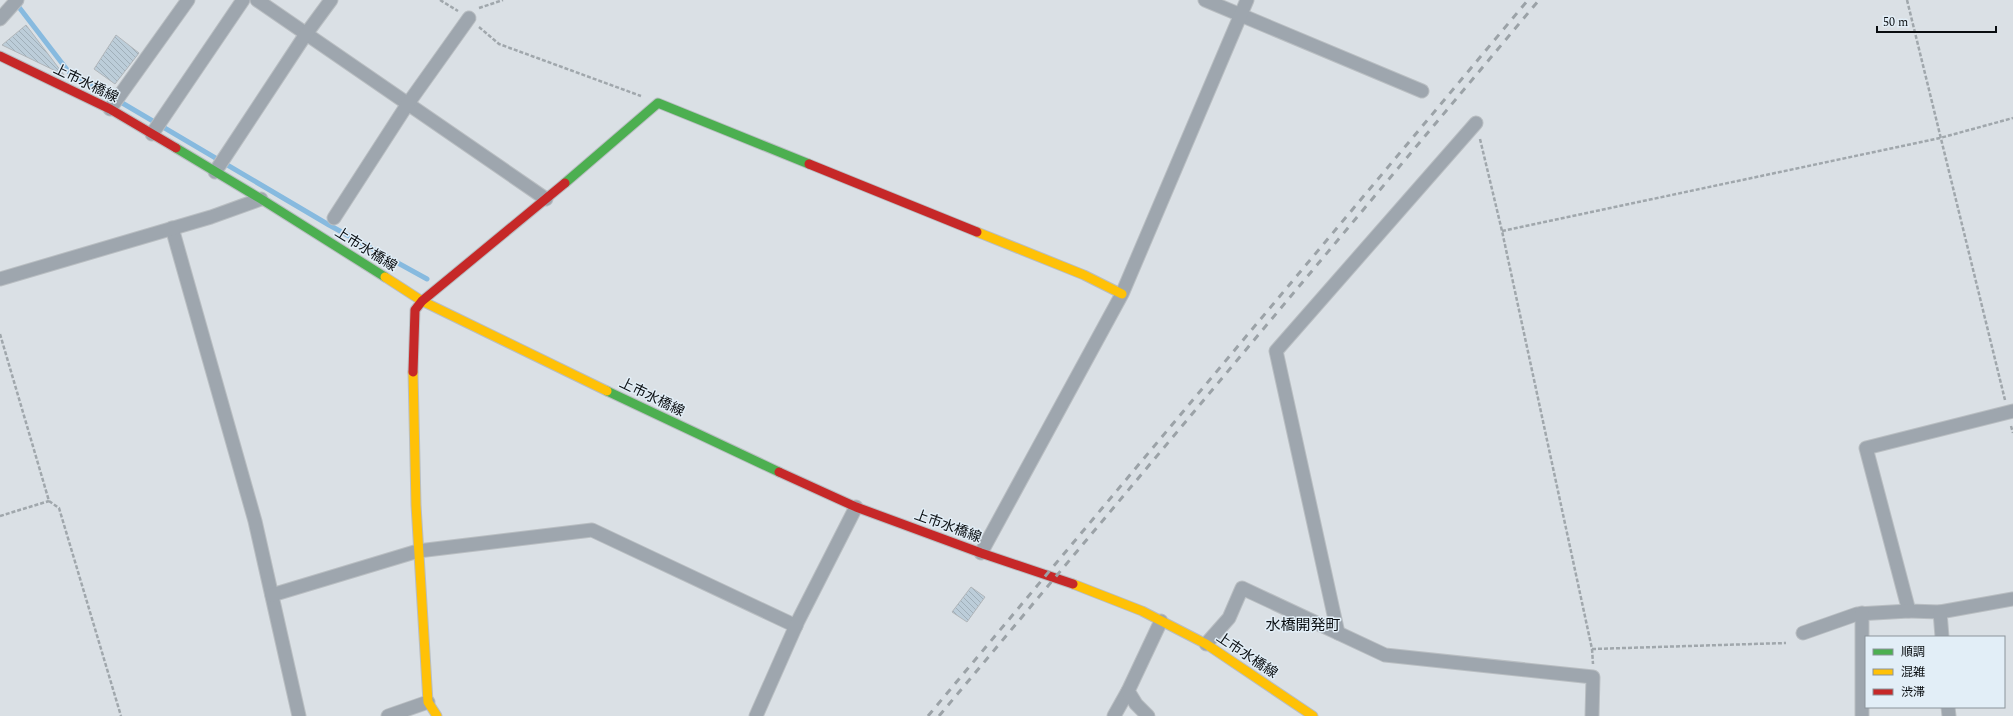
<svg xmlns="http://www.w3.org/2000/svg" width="2013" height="716" viewBox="0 0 2013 716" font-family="Spectral,'Noto Sans JP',serif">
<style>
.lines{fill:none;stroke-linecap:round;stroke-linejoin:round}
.stream{stroke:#87badf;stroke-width:5}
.building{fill:url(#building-back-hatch);stroke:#b1b6ba}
.street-casing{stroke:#b9bec2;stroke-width:15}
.fast-casing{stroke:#b9bec2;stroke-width:11}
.slow-casing{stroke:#b9bec2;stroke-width:11}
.jam-casing{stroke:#b9bec2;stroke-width:11}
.path{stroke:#a0a7ac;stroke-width:2.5;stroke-dasharray:4 2;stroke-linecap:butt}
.street{stroke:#9ea6ae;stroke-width:13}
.fast{stroke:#4caf50;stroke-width:9}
.slow{stroke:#ffc107;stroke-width:9}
.jam{stroke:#c62828;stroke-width:9}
.rail{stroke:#9ba2a7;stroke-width:3;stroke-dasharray:7 7;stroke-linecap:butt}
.labels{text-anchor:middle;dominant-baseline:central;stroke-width:3;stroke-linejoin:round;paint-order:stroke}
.street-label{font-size:14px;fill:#090d10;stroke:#e2eef7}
.neighbourhood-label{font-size:15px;fill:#090d10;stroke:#e2eef7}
</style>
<defs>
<pattern id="building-back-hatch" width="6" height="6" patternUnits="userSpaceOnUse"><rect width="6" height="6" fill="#bccdd9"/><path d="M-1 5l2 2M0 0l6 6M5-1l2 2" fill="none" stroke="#a0afb9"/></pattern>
</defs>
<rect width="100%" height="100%" fill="#dae0e5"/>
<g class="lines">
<polyline class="stream" points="15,2 68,71 329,225 427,279"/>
</g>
<g class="building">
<polygon points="26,25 64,75 2,45"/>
<polygon points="116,35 139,53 115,84 94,69"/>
<polygon points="971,587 985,597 967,622 952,612"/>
</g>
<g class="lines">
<defs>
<g id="street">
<polyline points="257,0 546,199"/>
<polyline points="1205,0 1422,91"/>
<polyline points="0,19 17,0"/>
<polyline points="110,109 188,0"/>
<polyline points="152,134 243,0"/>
<polyline points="215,172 306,34 331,0"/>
<polyline points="334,218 407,105 469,18"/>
<polyline points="172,228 255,521 299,716"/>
<polyline points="0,279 211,217 261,199"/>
<polyline points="981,553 1122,294 1247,0"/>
<polyline points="272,595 418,551 592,530 796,626"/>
<polyline points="1940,612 1909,611 1866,448 2013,411"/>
<polyline points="1338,633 1276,351 1476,123"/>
<polyline points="1803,633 1857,614 1909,611"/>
<polyline points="1942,637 1940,612 2013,599"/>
<polyline points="1206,644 1229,618 1242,588 1385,655 1593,677 1592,716"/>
<polyline points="1948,707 1949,716"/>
<polyline points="388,716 428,702"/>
<polyline points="756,716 798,621 856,507"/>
<polyline points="1114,716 1128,691"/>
<polyline points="1148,716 1136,704 1128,691 1161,621"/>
<polyline points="1862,716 1862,613"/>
</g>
<g id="fast">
<polyline points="176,148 261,199 385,277"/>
<polyline points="565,183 658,103 809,164"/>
<polyline points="607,391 779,472"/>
</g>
<g id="slow">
<polyline points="977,232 1084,275 1122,294"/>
<polyline points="385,277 422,301 607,391"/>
<polyline points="413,372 416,505 428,702 437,716"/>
<polyline points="1073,584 1142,611 1206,644 1313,716"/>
</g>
<g id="jam">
<polyline points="0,56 110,109 176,148"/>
<polyline points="809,164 977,232"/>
<polyline points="413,372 415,310 422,301 565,183"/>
<polyline points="779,472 856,507 981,553 1073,584"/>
</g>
</defs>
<use href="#street" class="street-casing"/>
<use href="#fast" class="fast-casing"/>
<use href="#slow" class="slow-casing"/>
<use href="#jam" class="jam-casing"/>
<g class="path">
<polyline points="440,0 458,11"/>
<polyline points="1907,0 2005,400"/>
<polyline points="479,8 503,0"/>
<polyline points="479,27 499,44 641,96"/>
<polyline points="1480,139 1502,231 1592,649 1593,664"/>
<polyline points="1502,231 1940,138 2013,118"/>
<polyline points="0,334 49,501 59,508 121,716"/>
<polyline points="2011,426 2013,433"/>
<polyline points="0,516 49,501"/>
<polyline points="1592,649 1786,643"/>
</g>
<use href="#street" class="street"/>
<use href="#fast" class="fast"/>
<use href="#slow" class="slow"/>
<use href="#jam" class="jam"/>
<g class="rail">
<polyline points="928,716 1528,0"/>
<polyline points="939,716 1539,0"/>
</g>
</g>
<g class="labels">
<g class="street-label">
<text transform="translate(86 83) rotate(26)">上市水橋線</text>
<text transform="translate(366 249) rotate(32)">上市水橋線</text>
<text transform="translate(652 397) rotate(26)">上市水橋線</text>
<text transform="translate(948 526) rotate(20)">上市水橋線</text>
<text transform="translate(1247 655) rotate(34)">上市水橋線</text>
</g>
<g class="neighbourhood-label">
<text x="1303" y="625">水橋開発町</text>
</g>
</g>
<rect x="1865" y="636" width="140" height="72" fill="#e2eef7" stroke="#8b949b"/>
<rect x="1873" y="649" width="20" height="6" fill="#4caf50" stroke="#8b949b"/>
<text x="1901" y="656" font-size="12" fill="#090d10">順調</text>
<rect x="1873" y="669" width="20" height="6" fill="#ffc107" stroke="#8b949b"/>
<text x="1901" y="676" font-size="12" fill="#090d10">混雑</text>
<rect x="1873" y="689" width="20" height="6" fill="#c62828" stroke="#8b949b"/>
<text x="1901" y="696" font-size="12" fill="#090d10">渋滞</text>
<path d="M1877 26v6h119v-6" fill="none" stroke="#090d10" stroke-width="2"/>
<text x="1883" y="26" font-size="12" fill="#090d10" stroke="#e2eef7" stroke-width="3" paint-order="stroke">50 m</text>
</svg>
